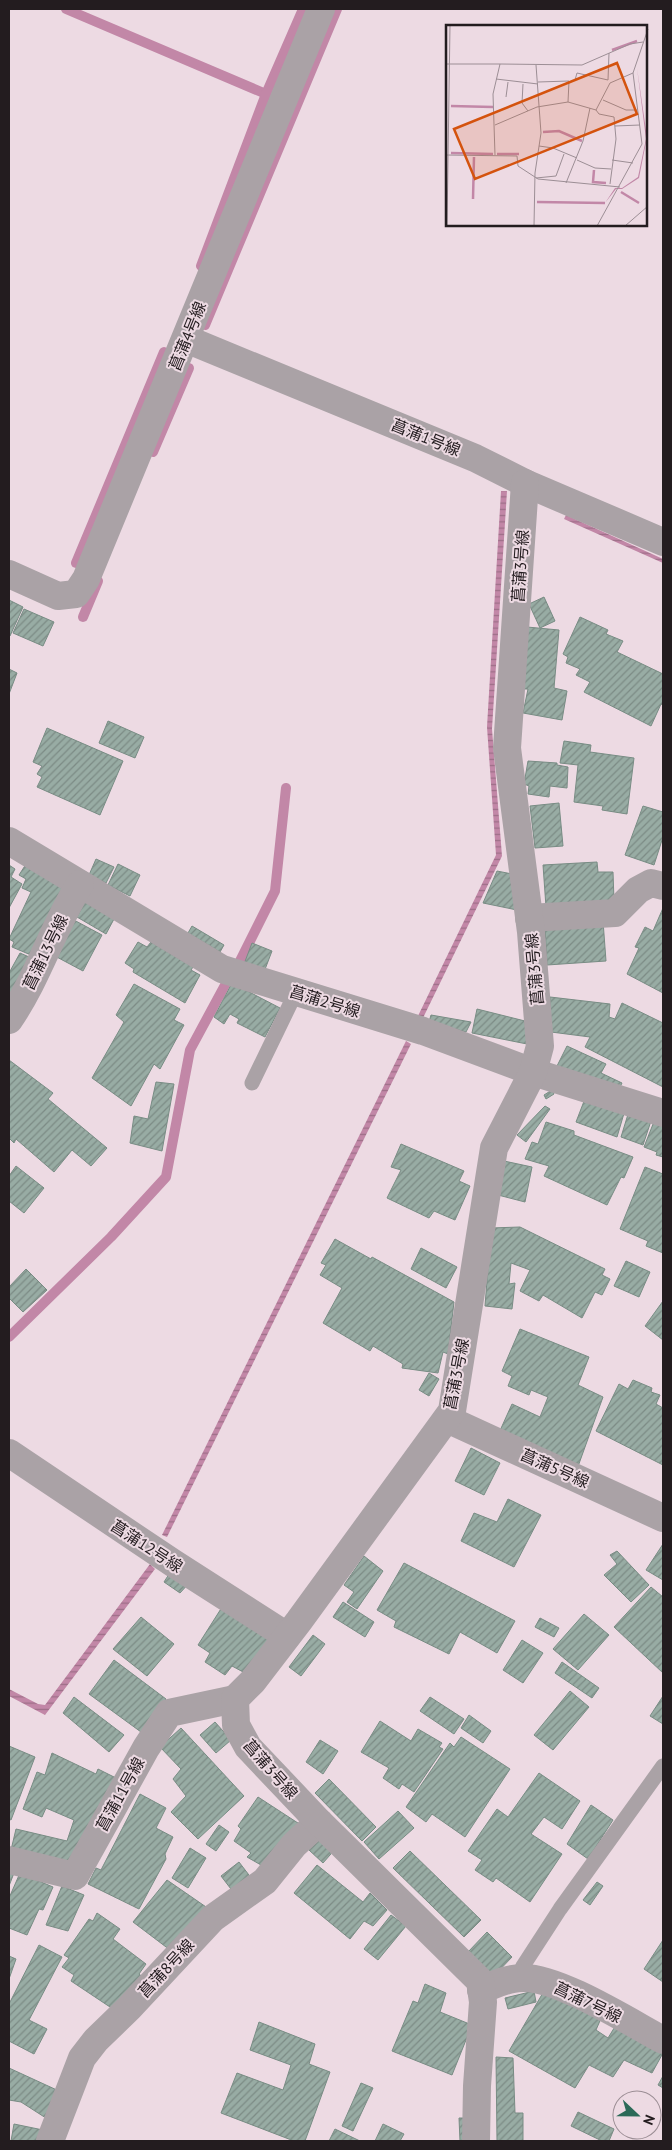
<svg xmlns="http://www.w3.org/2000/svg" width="672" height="2150" viewBox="0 0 672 2150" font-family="'PT Sans','Noto Sans JP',sans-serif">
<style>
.water{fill:url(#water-rules)}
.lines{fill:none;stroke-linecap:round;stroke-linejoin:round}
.stream{stroke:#c287a7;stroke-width:10}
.building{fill:url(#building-hatch);stroke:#788c84}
.lane{stroke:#aaa2a6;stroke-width:15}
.street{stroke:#aaa2a6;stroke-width:28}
.labels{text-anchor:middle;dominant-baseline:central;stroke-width:4;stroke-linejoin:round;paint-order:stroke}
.street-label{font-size:16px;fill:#231c1f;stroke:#eddae3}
.inset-river{fill:none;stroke:#c287a7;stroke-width:2.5}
.inset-road{fill:none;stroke:#9c8e95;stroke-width:1}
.view{fill:#d4530e;fill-opacity:0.15;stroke:#d4530e;stroke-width:2.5}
.inset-edge{fill:none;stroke:#231c1f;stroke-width:2.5}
</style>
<defs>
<pattern id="water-rules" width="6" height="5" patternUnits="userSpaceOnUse" patternTransform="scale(1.25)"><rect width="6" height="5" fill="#c287a7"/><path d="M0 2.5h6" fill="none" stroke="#9d6e87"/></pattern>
<pattern id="building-hatch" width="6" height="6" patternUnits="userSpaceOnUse" patternTransform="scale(1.25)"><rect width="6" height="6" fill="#98aca4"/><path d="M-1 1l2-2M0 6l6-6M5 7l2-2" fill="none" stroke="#7c8b85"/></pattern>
</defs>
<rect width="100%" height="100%" fill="#eddae3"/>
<g class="water">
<polygon points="501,491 507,491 492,729 502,856 422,1020 417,1018 496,855 487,727"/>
<polygon points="566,515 663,559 663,563 564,519"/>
<polygon points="406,1041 411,1044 167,1537 162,1535"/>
<polygon points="150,1564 155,1569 45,1715 9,1696 9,1689 38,1704 45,1705"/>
</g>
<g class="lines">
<g class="stream">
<polyline points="66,9 266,94"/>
<polyline points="201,266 266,94 303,9"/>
<polyline points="205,325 337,9"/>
<polyline points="153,452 189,368"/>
<polyline points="76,563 164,352"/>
<polyline points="83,617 98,581"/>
<polyline points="239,963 275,891 286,788"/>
<polyline points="9,1337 111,1237 166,1177 190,1050 225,985"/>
</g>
</g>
<g class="building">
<polygon points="544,597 555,621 540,628 529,604"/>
<polygon points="9,600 23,607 10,636 9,636"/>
<polygon points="24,609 54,622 43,646 13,633"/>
<polygon points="580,617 608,630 606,634 623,641 617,652 663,674 663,705 661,704 651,726 584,692 590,682 576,675 580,669 566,663 568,657 563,654"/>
<polygon points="527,627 559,630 554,688 567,691 562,720 523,713 528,689 522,689"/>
<polygon points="9,669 17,673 9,694"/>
<polygon points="108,721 144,737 135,758 99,743"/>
<polygon points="47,728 123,761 100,815 37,787 42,777 37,774 42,766 33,762"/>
<polygon points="564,741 591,745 590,752 634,758 627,814 602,810 603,806 574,802 578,765 560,763"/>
<polygon points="528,761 557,763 557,765 568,767 567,788 550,786 549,797 528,794 529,786 524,784"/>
<polygon points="559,803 563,846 535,848 530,806"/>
<polygon points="643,806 663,812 663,837 654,865 625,855"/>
<polygon points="96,859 114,867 106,883 89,875"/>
<polygon points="28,861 69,885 38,958 12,947 14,942 9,939 31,892 22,888 26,879 19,875"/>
<polygon points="597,862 598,872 613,872 614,901 546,907 543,865"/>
<polygon points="118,864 140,875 130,896 108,885"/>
<polygon points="9,865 15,869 11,877 22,884 9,908"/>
<polygon points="497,871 512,874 517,910 483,903"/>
<polygon points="85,902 114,919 106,934 77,917"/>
<polygon points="663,908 663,993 627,974 639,948 635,947 645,927 653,931"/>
<polygon points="72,919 102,935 83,971 53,955"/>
<polygon points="603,921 606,961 547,965 545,927"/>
<polygon points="192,926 224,945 220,952 188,933"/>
<polygon points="138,942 147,947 151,942 193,967 191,970 200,975 185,1003 133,972 134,969 125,963"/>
<polygon points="252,943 272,951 264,972 244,964"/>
<polygon points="20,953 36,960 9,1007 9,973"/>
<polygon points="232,983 280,1008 265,1037 237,1023 239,1019 230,1014 224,1024 214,1017"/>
<polygon points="134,984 180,1009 174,1020 184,1025 160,1069 154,1064 131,1106 92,1078 124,1022 116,1015"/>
<polygon points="550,997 610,1004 609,1017 615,1019 622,1003 663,1023 663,1087 585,1047 590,1037 551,1032"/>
<polygon points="477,1009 525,1021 527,1044 472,1033"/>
<polygon points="431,1015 471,1022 466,1032 429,1022"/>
<polygon points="567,1046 606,1064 601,1073 622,1083 617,1093 556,1068"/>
<polygon points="9,1060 53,1093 48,1099 107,1148 91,1166 72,1150 54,1172 16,1139 14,1143 9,1138"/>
<polygon points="156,1082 174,1084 162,1151 130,1143 134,1116 148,1119"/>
<polygon points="552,1090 554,1094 546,1099 544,1095"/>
<polygon points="586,1096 625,1110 617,1137 576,1122"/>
<polygon points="545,1106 550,1109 526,1142 517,1135"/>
<polygon points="629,1111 652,1118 643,1145 621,1137"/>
<polygon points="655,1119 663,1122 663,1157 656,1155 657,1152 644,1147"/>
<polygon points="546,1122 574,1131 574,1135 633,1157 624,1178 621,1177 607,1205 544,1176 549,1166 525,1159 532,1142 538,1144"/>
<polygon points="401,1144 464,1171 459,1181 470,1186 455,1220 434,1211 429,1218 387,1198 401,1170 391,1167"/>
<polygon points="504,1161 532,1167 525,1202 498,1195"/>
<polygon points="16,1166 44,1188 24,1213 9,1201 9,1176"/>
<polygon points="645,1167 663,1174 663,1253 646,1246 648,1241 620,1229"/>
<polygon points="520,1227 605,1269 602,1275 610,1279 602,1295 595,1292 582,1318 543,1295 539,1301 520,1291 530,1270 511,1263 509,1284 515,1283 512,1309 485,1306 491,1228"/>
<polygon points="335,1239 371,1259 372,1257 454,1302 448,1354 443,1352 438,1373 402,1368 403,1364 373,1346 370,1351 323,1323 342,1288 320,1275 326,1265 321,1263"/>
<polygon points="421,1248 457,1267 446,1288 411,1269"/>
<polygon points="626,1261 650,1272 639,1297 614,1286"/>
<polygon points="26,1269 47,1290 23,1312 9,1298 9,1287"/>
<polygon points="663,1301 663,1340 645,1326"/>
<polygon points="520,1329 589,1357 578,1385 603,1397 576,1472 498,1435 512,1404 540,1417 548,1397 531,1390 529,1395 508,1386 512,1376 502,1371"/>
<polygon points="429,1373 439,1379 429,1396 419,1390"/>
<polygon points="633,1380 652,1388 651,1392 660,1395 656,1404 663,1408 663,1465 596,1431 619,1384 628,1389"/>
<polygon points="471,1448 500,1463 484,1495 455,1481"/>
<polygon points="508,1499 541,1515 514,1567 461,1541 474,1513 497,1522"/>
<polygon points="663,1544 663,1580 646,1570"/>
<polygon points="617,1551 649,1585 631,1602 604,1575 617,1564 610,1555"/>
<polygon points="364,1556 383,1571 357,1609 347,1602 354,1592 344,1585"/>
<polygon points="404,1563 515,1621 497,1653 460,1632 449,1654 394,1627 396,1621 377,1610"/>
<polygon points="171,1571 190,1582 180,1593 164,1582"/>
<polygon points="651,1587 663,1597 663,1673 614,1627"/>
<polygon points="343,1602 374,1622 365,1637 333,1617"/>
<polygon points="224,1604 271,1636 245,1673 232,1666 225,1675 205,1662 210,1653 198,1645"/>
<polygon points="584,1614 609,1635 578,1670 553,1649"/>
<polygon points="141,1617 174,1644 147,1676 113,1649"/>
<polygon points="540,1618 559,1628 554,1637 535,1627"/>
<polygon points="313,1635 325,1644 301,1676 289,1667"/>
<polygon points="522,1640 543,1653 523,1683 503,1670"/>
<polygon points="114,1660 166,1699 141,1732 89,1694"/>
<polygon points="562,1662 599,1688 592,1698 555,1673"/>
<polygon points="570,1691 589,1707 553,1750 534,1735"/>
<polygon points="663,1696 663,1724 650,1716"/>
<polygon points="74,1697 124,1735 109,1752 63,1713"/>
<polygon points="430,1697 464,1719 454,1734 420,1711"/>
<polygon points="469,1715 491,1731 483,1743 461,1728"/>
<polygon points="380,1721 411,1741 418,1729 442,1743 439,1747 443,1749 414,1792 402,1784 399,1789 383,1778 389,1768 361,1752"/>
<polygon points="215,1722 231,1740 216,1753 200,1735"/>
<polygon points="181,1728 244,1796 198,1839 171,1812 186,1796 173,1779 181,1769 160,1747"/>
<polygon points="461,1737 510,1769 465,1837 432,1814 426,1822 406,1807 450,1743 454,1747"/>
<polygon points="320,1740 338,1751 323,1774 306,1762"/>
<polygon points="9,1746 35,1757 11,1820 9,1819"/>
<polygon points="52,1753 96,1774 98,1769 118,1779 73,1865 11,1850 16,1829 67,1841 74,1820 46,1808 42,1817 23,1809 37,1772 45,1775"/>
<polygon points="539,1773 580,1801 562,1829 544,1817 531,1834 562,1854 530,1902 496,1878 493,1882 475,1870 482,1860 468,1851 497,1809 508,1817"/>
<polygon points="329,1779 376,1827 362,1841 315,1793"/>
<polygon points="140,1794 166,1808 156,1828 173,1837 165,1854 166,1859 139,1909 88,1884 96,1868 101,1870"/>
<polygon points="258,1797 301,1825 268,1869 247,1857 251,1853 234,1841 241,1829 238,1826"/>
<polygon points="591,1805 613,1820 588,1859 567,1844"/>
<polygon points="398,1811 414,1828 379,1859 364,1842"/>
<polygon points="219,1825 229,1832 216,1851 206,1844"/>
<polygon points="322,1834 337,1847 323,1863 309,1850"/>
<polygon points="190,1848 206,1858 188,1888 172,1878"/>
<polygon points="410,1851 481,1920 464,1937 393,1868"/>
<polygon points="239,1862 252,1879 234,1893 221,1876"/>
<polygon points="317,1865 363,1902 370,1893 387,1910 373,1926 364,1921 350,1939 294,1893"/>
<polygon points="9,1871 14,1873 9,1886"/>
<polygon points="20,1873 53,1887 43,1910 39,1909 27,1935 9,1928 9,1898"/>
<polygon points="167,1880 209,1909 174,1953 133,1922"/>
<polygon points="597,1882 603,1886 590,1905 583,1900"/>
<polygon points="62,1886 84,1895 68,1931 46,1925"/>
<polygon points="97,1913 120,1929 113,1939 146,1964 139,1974 146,1980 113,2009 71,1981 74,1975 62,1967 69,1958 64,1955 89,1919 93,1921"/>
<polygon points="391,1915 406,1926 378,1960 364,1949"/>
<polygon points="487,1932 512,1957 493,1977 468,1952"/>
<polygon points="663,1940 663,1982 644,1969"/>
<polygon points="39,1945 62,1957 29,2020 47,2029 34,2054 9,2041 9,2004"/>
<polygon points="9,1956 16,1959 9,1979"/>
<polygon points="425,1984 446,1993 440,2012 472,2025 452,2075 392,2051 413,2001 418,2003"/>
<polygon points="534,1991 536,2002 508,2009 505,1998"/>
<polygon points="544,1991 602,2016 596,2030 608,2038 616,2025 663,2053 652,2073 624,2060 613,2077 589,2065 575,2088 509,2051"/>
<polygon points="259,2022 315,2044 309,2064 330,2072 305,2141 294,2141 221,2113 237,2073 283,2090 291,2065 250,2050"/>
<polygon points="496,2057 513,2058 515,2113 523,2113 523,2141 497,2141"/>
<polygon points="9,2068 59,2091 49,2120 21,2102 9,2100"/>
<polygon points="663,2076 663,2088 658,2085"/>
<polygon points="361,2083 373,2088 353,2131 342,2126"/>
<polygon points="578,2112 614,2129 609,2141 602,2141 571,2126"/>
<polygon points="459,2118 466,2118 466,2141 460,2141"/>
<polygon points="14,2124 43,2130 40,2141 11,2141"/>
<polygon points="383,2124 404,2134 400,2141 375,2141"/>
<polygon points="335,2129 360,2141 329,2141"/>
</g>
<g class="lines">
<g class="lane">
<polyline points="252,1083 296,992"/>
<polyline points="518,1978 523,1966 560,1909 663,1766"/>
</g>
<g class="street">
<polyline points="186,339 475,458 525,483 663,542"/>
<polyline points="9,574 58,596 76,594 86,579 321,9"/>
<polyline points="9,841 222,969 423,1031 533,1072 663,1113"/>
<polyline points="529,918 615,913 638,890 651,883 663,886"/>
<path d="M9,1020C38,978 53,927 80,884"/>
<polyline points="447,1419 663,1518"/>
<polyline points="9,1453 173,1563 287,1636"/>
<polyline points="9,1860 75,1876 146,1748 169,1713 235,1699"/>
<path d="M481,1990C494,1985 507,1978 522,1978C557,1976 631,2023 663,2040"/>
<polyline points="50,2141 82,2058 96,2040 129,2008 213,1918 265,1881 294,1845 319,1822"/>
<polyline points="476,2141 477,2086 483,2002 480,1981 319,1822 248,1747 236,1725 235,1699 253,1681 299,1621 452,1411 494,1148 533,1072 540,1046 531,932 507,748 525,483"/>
</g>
</g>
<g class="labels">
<g class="street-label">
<text transform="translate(187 336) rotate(-68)">菖蒲4号線</text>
<text transform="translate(426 437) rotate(22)">菖蒲1号線</text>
<text transform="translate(520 566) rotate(-86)">菖蒲3号線</text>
<text transform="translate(45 952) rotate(-64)">菖蒲13号線</text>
<text transform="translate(534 969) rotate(-95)">菖蒲3号線</text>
<text transform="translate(325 1001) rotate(17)">菖蒲2号線</text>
<text transform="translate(456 1374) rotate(-79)">菖蒲3号線</text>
<text transform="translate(555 1468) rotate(24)">菖蒲5号線</text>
<text transform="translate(147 1546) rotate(33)">菖蒲12号線</text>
<text transform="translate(271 1769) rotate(49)">菖蒲3号線</text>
<text transform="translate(120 1794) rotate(-61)">菖蒲11号線</text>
<text transform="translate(166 1968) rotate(-47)">菖蒲8号線</text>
<text transform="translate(588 2002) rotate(26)">菖蒲7号線</text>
</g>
</g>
<g transform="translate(446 25)">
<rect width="201" height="201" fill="#eddae3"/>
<path d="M201,16L191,43L201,112L193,153L176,164H170L159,178L169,163H176L192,152L200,114L191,43Z" fill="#c287a7"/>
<path class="inset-river" d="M166,25L191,16M5,81L47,82M97,107L113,106L136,116M5,128L47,129M51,129H73M148,145L147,157L160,158M175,167L193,178M27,174L28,132M91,177L159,178"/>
<path class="inset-road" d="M0,39H54M50,54L92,59M129,55L131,48L162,55M162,55L163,28M92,57L123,56L122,77M77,59L76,78L82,86M60,72L62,57M157,75L180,85H191M150,85L153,89L168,92L170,114L164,159M49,100L91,82L122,77L150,85L164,58L187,48M169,101L194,100M93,121L107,123L131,133M0,130L71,131L72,141L92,154L174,162M49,130L47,69L54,39L136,40L184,19L197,17M131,135L149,143L165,144M166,135L187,138M90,153L110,151L118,129M120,158L137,116L144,83M1,201L4,0M88,201L89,148L95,108L90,40M151,201L196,119L187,48L202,4M179,201L202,181"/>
<path class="view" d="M171,38L191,89L29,154L8,104Z"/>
<rect width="201" height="201" class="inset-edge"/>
</g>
<rect width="672" height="2150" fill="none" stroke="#231c1f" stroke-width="20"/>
<g transform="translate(637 2115) rotate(112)"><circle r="24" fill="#eddae3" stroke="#9c8e95"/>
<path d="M0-4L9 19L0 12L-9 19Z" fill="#2b6a58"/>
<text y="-8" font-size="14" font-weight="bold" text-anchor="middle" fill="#231c1f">N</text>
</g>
</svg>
